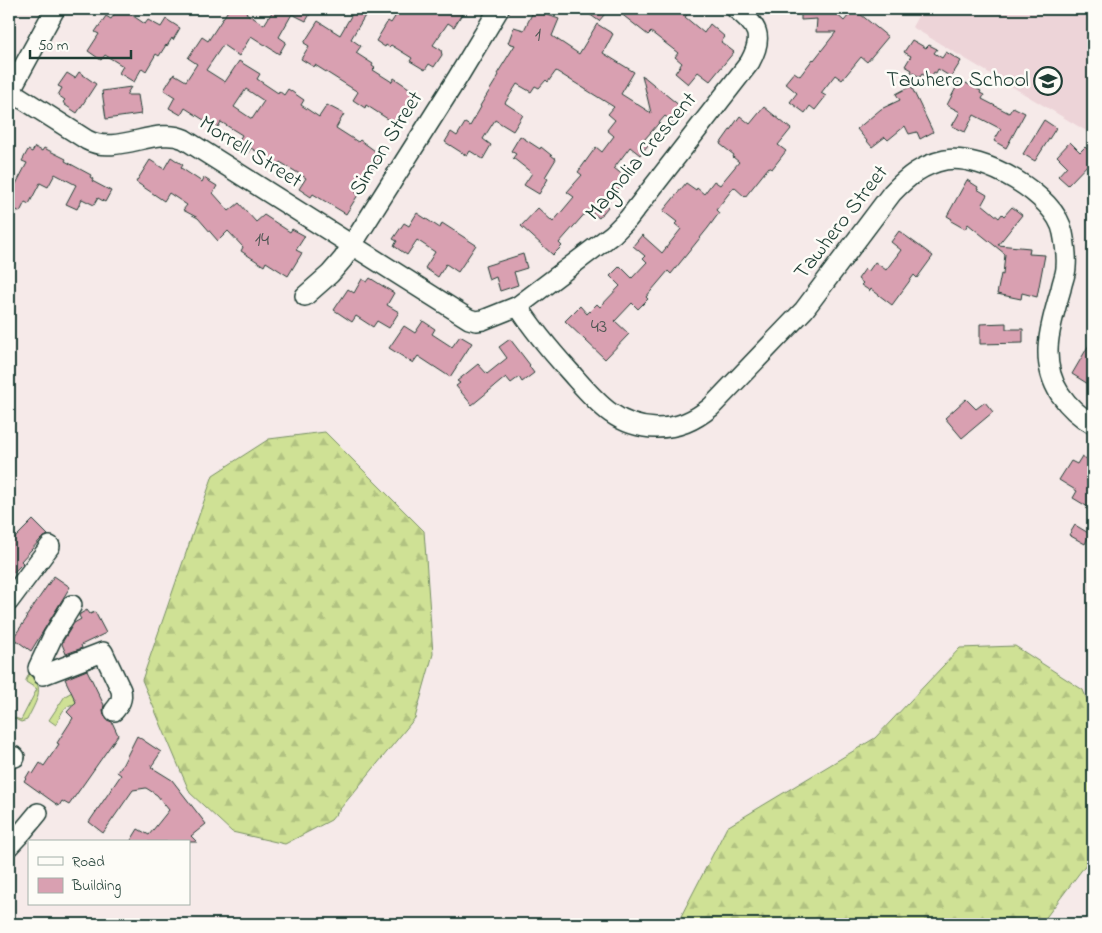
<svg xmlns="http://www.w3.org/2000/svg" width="1102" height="933" viewBox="0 0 1102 933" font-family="'Indie Flower',sans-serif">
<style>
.built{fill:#edd4d8}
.grass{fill:#cfe195;stroke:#778f64}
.forest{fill:url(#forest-firs);stroke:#778f64}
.building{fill:#d9a0b1;stroke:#1f3d34;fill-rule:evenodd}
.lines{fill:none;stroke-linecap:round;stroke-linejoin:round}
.minor-casing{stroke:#1f3d34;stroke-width:22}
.minor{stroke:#fdfcf7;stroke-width:19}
.labels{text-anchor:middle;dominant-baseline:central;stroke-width:5;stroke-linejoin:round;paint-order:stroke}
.number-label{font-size:20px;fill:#4e5653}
.poi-label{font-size:22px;fill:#1f3d34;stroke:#fdfcf7;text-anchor:end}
.street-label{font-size:22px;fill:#1f3d34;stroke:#fdfcf7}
</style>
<defs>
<pattern id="forest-firs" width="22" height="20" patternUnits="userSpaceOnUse" patternTransform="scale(1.25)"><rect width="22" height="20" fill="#cfe195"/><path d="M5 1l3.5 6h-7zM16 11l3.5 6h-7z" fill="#b1c281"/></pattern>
</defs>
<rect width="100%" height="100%" fill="#f6eae9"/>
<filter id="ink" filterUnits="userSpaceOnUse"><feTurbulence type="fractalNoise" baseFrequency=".02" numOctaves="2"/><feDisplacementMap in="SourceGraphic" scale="10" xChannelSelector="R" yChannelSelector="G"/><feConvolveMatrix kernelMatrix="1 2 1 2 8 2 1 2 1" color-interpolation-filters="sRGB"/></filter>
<g filter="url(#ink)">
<polygon class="built" points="922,9 1093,9 1093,135 912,27"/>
<g class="grass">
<path d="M30,672C46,689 36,701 27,720L21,722L11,717L21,720L37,689L26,682V680Z"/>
<path d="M72,692L91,732L70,721L72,720L82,725L76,706L74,704C62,706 61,716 56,725L49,720L65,696Z"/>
</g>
<g class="forest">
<polygon points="325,432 424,531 433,654 415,718 331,820 285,844 232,832 190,793 142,680 213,475 269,439"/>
<polygon points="1015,646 1083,690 1093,714 1093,855 1041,924 677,924 727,827 875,738 960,648"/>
</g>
<g class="building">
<polygon points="118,9 123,9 145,24 148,20 161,27 166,19 180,28 173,40 172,38 167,46 166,45 159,56 156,54 146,71 142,68 134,82 119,73 123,66 105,55 101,60 88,51 99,34 95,32 106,16 111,19"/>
<path d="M229,9H249L246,13L264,25L274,9H313L306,21L292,14L279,37L286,42L279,54L251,36L239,56L223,45L206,70L225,82L239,61L260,74L257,79L278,93L279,91L284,95L288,89L304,100L301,105L319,117L327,105L344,114L336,128L358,142L360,140L382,156L374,169L372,167L356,193L358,195L346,214L313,194L311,197L299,189L306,178L280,162L278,165L251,148L247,154L235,147L242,135L221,122L218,127L208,120L207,122L185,108L181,115L169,108L175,97L164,90L174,74L186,81L197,64L188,58L202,37L208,41ZM246,89L264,101L252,119L234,107Z"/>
<polygon points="355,9 369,9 351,39 361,46 356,53 373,64 372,66 375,68 373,70 392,82 394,78 415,92 402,114 401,113 394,123 366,105 365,108 353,100 358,92 315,65 314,67 301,59 309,46 304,43 318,21 340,35"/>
<polygon points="400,9 465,9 454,27 448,23 433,45 441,50 442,55 434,67 429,64 425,70 410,61 412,58 391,45 389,47 386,45 385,47 376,41 388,21 391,23"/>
<polygon points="582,9 609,9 599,21"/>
<polygon points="615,9 692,9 685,17 704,33 710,24 725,37 721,42 734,52 710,81 698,72 688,84 675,73 682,63 675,57 678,53 651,32 648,35"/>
<polygon points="801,9 831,9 844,21 854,9 888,37 867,62 861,57 842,80 835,75 821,93 826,96 815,110 810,106 805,113 790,102 797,93 785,83 794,72 800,76 813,59 814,60 836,32 816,32 817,19 801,20"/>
<polygon points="534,10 559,19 552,36 579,54 597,24 613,34 603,53 634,72 621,94 651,113 642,75 686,111 675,124 665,116 644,140 649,144 640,155 630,147 614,168 624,176 617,185 620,187 606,205 608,207 599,218 588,210 559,243 562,246 553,255 521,226 538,208 553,222 574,197 567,192 582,175 578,172 596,147 602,152 614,136 607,130 615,120 608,114 614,107 556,71 548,82 546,80 539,88 535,86 531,92 517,84 505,103 523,115 513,131 495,120 483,139 491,145 483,159 470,151 467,156 445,142 451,132 457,136 465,123 470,126 481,107 480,106 499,75 497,74 515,45 508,43 514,27 524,30"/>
<polygon points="912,40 926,48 929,45 937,49 934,53 942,58 946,52 961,61 951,77 938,69 936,73 934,72 930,79 922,74 920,77 911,72 912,70 905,66 911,56 904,52"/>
<polygon points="79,72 96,84 77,113 65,105 63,102 65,100 58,95 62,88 58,86 67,73 75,78"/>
<polygon points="960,80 981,91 980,93 984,95 982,99 1009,113 1013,107 1025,113 1006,148 994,141 1001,129 974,115 965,132 952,126 960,112 947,105"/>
<polygon points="911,86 933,132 920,139 917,132 909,134 905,126 888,140 885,137 872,147 857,129 881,109 900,100 896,94"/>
<polygon points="131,87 126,95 138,95 141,114 106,119 102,91"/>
<polygon points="764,107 791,129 778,145 786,151 772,169 769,167 745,197 734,187 716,210 719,213 708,228 671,274 668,271 646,297 648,299 638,309 632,303 615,321 629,334 605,359 565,321 580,306 587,314 597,304 600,307 620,286 610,276 620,266 632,278 647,262 643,258 645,256 633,246 642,235 662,253 681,229 675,224 677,222 663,211 686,183 696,190 697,188 704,194 714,181 720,185 739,162 733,157 734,155 720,144 740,116 750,124"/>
<polygon points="1044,120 1056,128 1035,161 1023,154"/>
<polygon points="520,136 540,149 541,147 556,159 545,177 548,179 539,194 524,185 532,173 513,158 516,154 511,151"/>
<polygon points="1070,142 1080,152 1085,147 1093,155 1093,159 1068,185 1058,176 1067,166 1057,156"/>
<polygon points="35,147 42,151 44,148 66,159 65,161 91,175 90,177 93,179 92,181 111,191 105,202 98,198 94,205 82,199 77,209 66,204 76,185 55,174 48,187 40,183 29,204 25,202 20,212 17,210 9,227 9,181 16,184 27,163 22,161 28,150 32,152"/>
<polygon points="171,157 183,165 181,168 202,182 204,178 217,186 213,193 229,211 239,203 256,222 264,215 290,232 292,229 305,236 296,250 302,253 288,276 266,262 264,266 241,251 243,247 228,231 218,241 198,218 183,210 187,205 169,193 164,201 136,182 150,160 164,169"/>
<polygon points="967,180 978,187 977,189 987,195 982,204 999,218 1002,214 1004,216 1012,207 1022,215 998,245 1030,248 1029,254 1045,255 1037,297 1022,293 1021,299 997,294 1001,274 1003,275 1005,254 968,224 965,229 951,221 952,219 947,216"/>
<polygon points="417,213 440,228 442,223 476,245 458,272 446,264 438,277 425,268 435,252 417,240 407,255 394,246 397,241 393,239 404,223 409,226"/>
<polygon points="899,231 933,256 917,278 914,275 892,305 871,289 870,291 861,285 863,283 858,279 865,269 868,272 875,262 886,270 901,250 891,242"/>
<polygon points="523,254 527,268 514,272 518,285 500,291 496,277 489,280 485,266"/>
<polygon points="370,278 394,293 387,305 399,312 389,328 377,321 373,327 356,316 352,322 334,310 348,289 354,293 362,279 367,282"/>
<polygon points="423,321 435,329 432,334 452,347 460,336 472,343 450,377 418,356 413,363 389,348 404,326 415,333"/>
<polygon points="1006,323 1006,329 1023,329 1023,343 980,344 980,324"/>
<polygon points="1093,338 1093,387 1072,374"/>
<polygon points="510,339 530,365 529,366 534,373 522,382 519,377 511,383 506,377 472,405 456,386 460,383 457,381 478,364 487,374 507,358 499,347"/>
<polygon points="966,399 976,409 985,402 993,412 962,438 945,418"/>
<polygon points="1082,456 1093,463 1093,510 1073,498 1077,491 1059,480 1071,461 1077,464"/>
<polygon points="33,520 48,535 41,539 21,561 23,563 9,577 9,544"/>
<polygon points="1075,525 1090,534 1085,544 1069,535"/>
<polygon points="54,576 70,587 31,651 13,638 27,618 26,617"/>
<polygon points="87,610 90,614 95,612 106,633 81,645 82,648 66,654 62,644 63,641 74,623 81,619 79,616 80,614"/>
<polygon points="87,670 104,705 103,710 104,715 107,720 112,722 118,735 69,805 62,801 59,806 24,781 30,771 33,774 40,763 44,766 59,744 57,743 73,718 67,712 76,702 65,679"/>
<polygon points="137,736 161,752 151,767 172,780 206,824 191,836 197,842 130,842 138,829 149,835 169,810 157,795 146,788 133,790 103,833 89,822 121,775 117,772 123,764"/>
</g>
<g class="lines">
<defs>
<g id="minor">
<path d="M10,91L87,140C116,156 157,126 184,139L469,319L476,321L483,320L518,306L613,234L628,219L750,62C764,36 758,26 736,9"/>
<polyline points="9,93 55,9"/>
<polyline points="305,296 330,274 343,259 458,77 499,9"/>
<path d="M518,306C533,330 551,351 570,372C595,400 615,427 656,428C678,428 694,421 711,407L804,310L892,193C908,176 922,165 945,160C982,153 1056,195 1063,233C1065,243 1067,256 1066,267C1066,274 1062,282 1061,289C1051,324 1038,360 1060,394C1069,407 1080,417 1093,424"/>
<polyline points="9,601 50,546"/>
<polyline points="38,668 53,636 72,605"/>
<path d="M43,675L103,652L121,690C123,699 120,704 114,711"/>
<polyline points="9,755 15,757"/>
<polyline points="9,846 23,831 38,813"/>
</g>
</defs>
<use href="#minor" class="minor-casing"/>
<use href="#minor" class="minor"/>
</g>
</g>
<defs>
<symbol id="school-ring" viewBox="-11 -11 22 22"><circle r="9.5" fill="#fdfcf7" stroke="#1f3d34" stroke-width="1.5"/><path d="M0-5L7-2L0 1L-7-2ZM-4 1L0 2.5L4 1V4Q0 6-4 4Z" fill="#1f3d34"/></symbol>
</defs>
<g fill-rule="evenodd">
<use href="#school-ring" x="1032" y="65" width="32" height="32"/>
</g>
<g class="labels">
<g class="number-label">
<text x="538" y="35">1</text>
<text x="262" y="240">14</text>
<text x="599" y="327">43</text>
</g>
<g class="poi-label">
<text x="1029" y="81">Tawhero School</text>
</g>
<g class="street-label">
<text transform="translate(387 144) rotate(-58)">Simon Street</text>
<text transform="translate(250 153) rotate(32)">Morrell Street</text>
<text transform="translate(642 157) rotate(-50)">Magnolia Crescent</text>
<text transform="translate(842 223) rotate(-52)">Tawhero Street</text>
</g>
</g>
<rect width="1102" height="933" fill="none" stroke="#fdfcf7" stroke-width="30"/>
<rect x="15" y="15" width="1072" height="903" fill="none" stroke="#1f3d34" stroke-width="2" filter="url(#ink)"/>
<rect x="28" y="840" width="162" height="65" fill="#fdfcf7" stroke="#a4b0a9"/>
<rect x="38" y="857" width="25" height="8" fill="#fdfcf7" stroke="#a4b0a9"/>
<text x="72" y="866" font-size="15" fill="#1f3d34">Road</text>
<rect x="38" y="878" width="25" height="15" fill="#d9a0b1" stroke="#a4b0a9"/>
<text x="72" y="890" font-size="15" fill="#1f3d34">Building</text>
<path d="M30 50v8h101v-8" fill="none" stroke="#1f3d34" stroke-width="2.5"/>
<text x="38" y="50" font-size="15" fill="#1f3d34" stroke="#fdfcf7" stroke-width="4" paint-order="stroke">50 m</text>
</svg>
